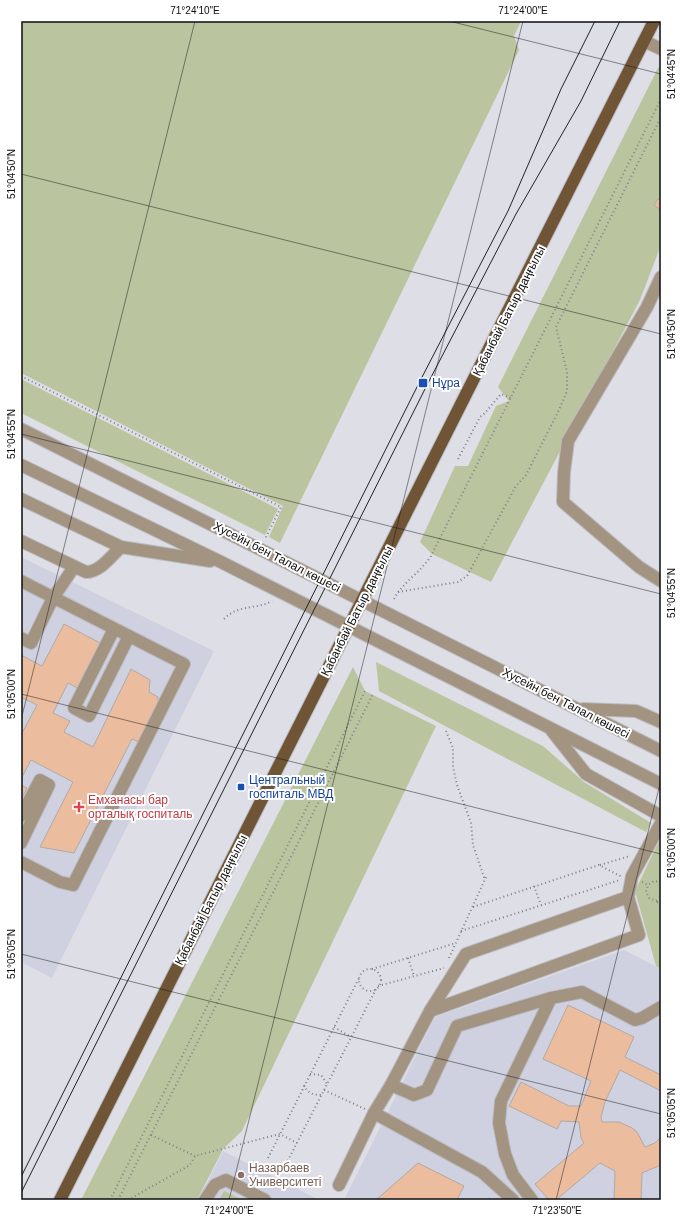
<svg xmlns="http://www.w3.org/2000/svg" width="682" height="1221" viewBox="0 0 682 1221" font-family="Arial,sans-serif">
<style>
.built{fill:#cfd1e0}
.green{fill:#bac59f}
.building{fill:#ecbc9e;stroke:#b0a9a4}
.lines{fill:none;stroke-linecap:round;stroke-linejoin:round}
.minor-casing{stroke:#bbbcc3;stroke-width:14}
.major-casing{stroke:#bbbcc3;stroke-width:14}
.path{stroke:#7f8085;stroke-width:2;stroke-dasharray:1 3;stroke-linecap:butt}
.minor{stroke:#a39482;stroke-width:12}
.major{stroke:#6f5535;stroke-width:12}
.tram{stroke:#222325;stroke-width:1}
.ticks{fill:none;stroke:#0b0c0e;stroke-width:1;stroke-opacity:0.45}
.transit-dot{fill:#1a4fb4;stroke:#fff;stroke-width:1.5}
.health-dot{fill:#e0444e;stroke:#fff;stroke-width:1.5}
.education-dot{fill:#8d6e63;stroke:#fff;stroke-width:1.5}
.labels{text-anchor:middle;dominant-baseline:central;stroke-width:4;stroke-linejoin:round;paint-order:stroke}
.street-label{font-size:12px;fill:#0b0c0e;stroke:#fff}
.transit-label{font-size:12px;fill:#164399;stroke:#fff;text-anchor:start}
.health-label{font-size:12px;fill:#be3a42;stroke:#fff;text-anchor:start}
.education-label{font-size:12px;fill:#785e54;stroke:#fff;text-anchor:start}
.neatline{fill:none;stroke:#0b0c0e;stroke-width:1.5}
.ticks-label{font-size:10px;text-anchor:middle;fill:#0b0c0e}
</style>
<rect width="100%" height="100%" fill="#dddee6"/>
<g class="built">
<polygon points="21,557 214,651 52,978 21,962"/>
<polygon points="624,950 661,969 661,1200 344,1200 435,1017"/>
<polygon points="223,1151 319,1200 198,1200"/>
</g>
<g class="green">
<polygon points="21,21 521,21 514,36 519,50 280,543 269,537 283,506 21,373"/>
<polygon points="661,66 661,245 640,300 491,582 432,554 420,542 455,466 468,466 496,406 509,401 498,387 658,68"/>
<polygon points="21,379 278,509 265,535 21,413"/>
<polygon points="376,662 543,746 584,782 651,823 646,832 379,691"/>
<polygon points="353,667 365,691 436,726 242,1131 223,1149 197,1200 81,1200"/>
<polygon points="659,841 661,842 661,969 656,966 635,891"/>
<polygon points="224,1191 243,1200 219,1200"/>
</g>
<g class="building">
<polygon points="658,199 661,200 661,210 654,205"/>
<polygon points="64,624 102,644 79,689 68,683 53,713 70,721 64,732 93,747 131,669 150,680 149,692 158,697 158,710 139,742 132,739 74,853 40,847 73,782 31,760 21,779 21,735 37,705 23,698 21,702 21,655 42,666"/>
<polygon points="21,785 27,788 21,800"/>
<polygon points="568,1005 634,1037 625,1057 661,1075 661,1091 620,1070 605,1102 601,1117 602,1122 619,1122 632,1128 637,1132 645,1147 655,1143 661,1137 661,1165 642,1173 641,1200 614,1200 615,1171 600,1163 556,1200 549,1200 535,1184 584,1143 581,1138 579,1122 561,1121 557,1129 509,1106 521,1082 569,1106 581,1106 591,1081 543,1059"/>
<polygon points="418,1163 464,1186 457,1200 376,1200"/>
</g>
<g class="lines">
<defs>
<g id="minor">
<polyline points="644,41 661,49"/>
<polyline points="661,277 647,307 568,441 564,472 563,502 639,567 661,581"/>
<polyline points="21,429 661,751"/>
<polyline points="21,465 221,562 661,784"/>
<polyline points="21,499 121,547 210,561"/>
<path d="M21,541L86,572C100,572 111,556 121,547"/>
<polyline points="21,581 184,664 73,885 60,882 21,862"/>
<polyline points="114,629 74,708 89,716 129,636"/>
<polyline points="21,638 31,643 53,598 74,567"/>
<polyline points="583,709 636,711 661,722"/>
<polyline points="552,731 586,774 661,816"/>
<polyline points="21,816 40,780 49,785 21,843"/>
<polyline points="628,897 466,954 430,1011 639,935 628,897 632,876 661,823"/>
<polyline points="391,1085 414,1095 427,1090 457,1026 551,998"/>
<polyline points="374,1113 482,1172 513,1200"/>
<polyline points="339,1185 374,1113 391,1085 430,1011"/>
<polyline points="205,1200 215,1185 226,1180 265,1200"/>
<polyline points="532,1200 513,1175 505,1154 499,1123 501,1101 551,998 582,992 635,1020 642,1018 661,1007"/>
</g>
<polyline id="major" points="60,1200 654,21"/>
</defs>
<use href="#minor" class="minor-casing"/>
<use href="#major" class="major-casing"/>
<g class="path">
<polyline points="21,376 281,507 265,539"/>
<polyline points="458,459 480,417 485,413 501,394 511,398"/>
<polyline points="398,592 458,582 467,576 516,486 526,475 559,410 567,391 567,372 556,327 661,117"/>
<path d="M394,599C402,583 420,573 431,556L661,99"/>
<path d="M224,619C238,604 256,610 272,601"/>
<polyline points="446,731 453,748 453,767 457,785 471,823 473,845 485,880"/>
<polyline points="600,865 630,856"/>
<polyline points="642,882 648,885"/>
<polyline points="661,882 654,881 648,885 646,892 649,898 656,901 661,900"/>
<polyline points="534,886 541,905"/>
<polyline points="657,902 661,904"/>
<polyline points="473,907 599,865 622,877"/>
<polyline points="461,931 620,880"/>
<polyline points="408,958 414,976"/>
<polyline points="449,958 487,875"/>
<polyline points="372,969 456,943"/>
<circle cx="370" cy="980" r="11"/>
<polyline points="378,986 444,968"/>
<polyline points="334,1027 351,1037"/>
<polyline points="310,1074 321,1075 327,1084"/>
<path d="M304,1085C307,1093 313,1095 321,1095"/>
<polyline points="324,1090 365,1109"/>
<polyline points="151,1135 195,1156"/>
<polyline points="268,1158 359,978"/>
<polyline points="284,1168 376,989"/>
<polyline points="110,1200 365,691"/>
<polyline points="118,1200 373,694"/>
<polyline points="128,1200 190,1165 195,1156 280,1134 297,1143"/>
</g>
<use href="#minor" class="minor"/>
<use href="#major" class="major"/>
<g class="tram">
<polyline points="21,1177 420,381 508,211 561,89 595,21"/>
<polyline points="21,1193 427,385 516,214 581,101 620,21"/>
</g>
</g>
<path class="ticks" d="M449,21L661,74M21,174L661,334M21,434L661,594M21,694L661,854M21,720L195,21M21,954L661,1114M229,1200L523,21M556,1200L661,780"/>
<g class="transit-dot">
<rect x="418" y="378" width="10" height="10" rx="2"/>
<rect x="237" y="783" width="8" height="8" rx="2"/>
</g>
<path class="health-dot" d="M77 801h4v4h4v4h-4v4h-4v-4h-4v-4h4z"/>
<circle class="education-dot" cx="241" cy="1175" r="4"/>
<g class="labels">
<g class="street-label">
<text transform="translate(509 311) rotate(-63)">Қабанбай Батыр даңғылы</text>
<text transform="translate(277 557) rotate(27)">Хусейн бен Талал көшесі</text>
<text transform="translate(357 611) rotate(-63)">Қабанбай Батыр даңғылы</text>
<text transform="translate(566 703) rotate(27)">Хусейн бен Талал көшесі</text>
<text transform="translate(211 900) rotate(-63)">Қабанбай Батыр даңғылы</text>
</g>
<g class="transit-label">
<text x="432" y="383">Нұра</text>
<text x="249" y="780">Центральный<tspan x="249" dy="14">госпиталь МВД</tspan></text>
</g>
<g class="health-label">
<text x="88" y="800">Емханасы бар<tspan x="88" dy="14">орталық госпиталь</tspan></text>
</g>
<g class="education-label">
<text x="249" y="1168">Назарбаев<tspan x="249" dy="14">Университеті</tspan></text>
</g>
</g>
<rect width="682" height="1221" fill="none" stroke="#ffffff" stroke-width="44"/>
<rect x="22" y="22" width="638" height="1177" class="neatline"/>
<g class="ticks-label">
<text x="195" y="14">71°24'10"E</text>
<text x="523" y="14">71°24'00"E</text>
<text transform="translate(671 74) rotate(-90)" y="4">51°04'45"N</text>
<text transform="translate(11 174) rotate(-90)" y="4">51°04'50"N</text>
<text transform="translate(671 334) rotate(-90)" y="4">51°04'50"N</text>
<text transform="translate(11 434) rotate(-90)" y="4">51°04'55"N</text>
<text transform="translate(671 593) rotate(-90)" y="4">51°04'55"N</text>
<text transform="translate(11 694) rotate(-90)" y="4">51°05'00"N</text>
<text transform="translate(671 853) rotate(-90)" y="4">51°05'00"N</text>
<text transform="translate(11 954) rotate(-90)" y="4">51°05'05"N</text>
<text transform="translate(671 1113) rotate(-90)" y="4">51°05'05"N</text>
<text x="229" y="1214">71°24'00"E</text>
<text x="557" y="1214">71°23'50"E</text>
</g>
</svg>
